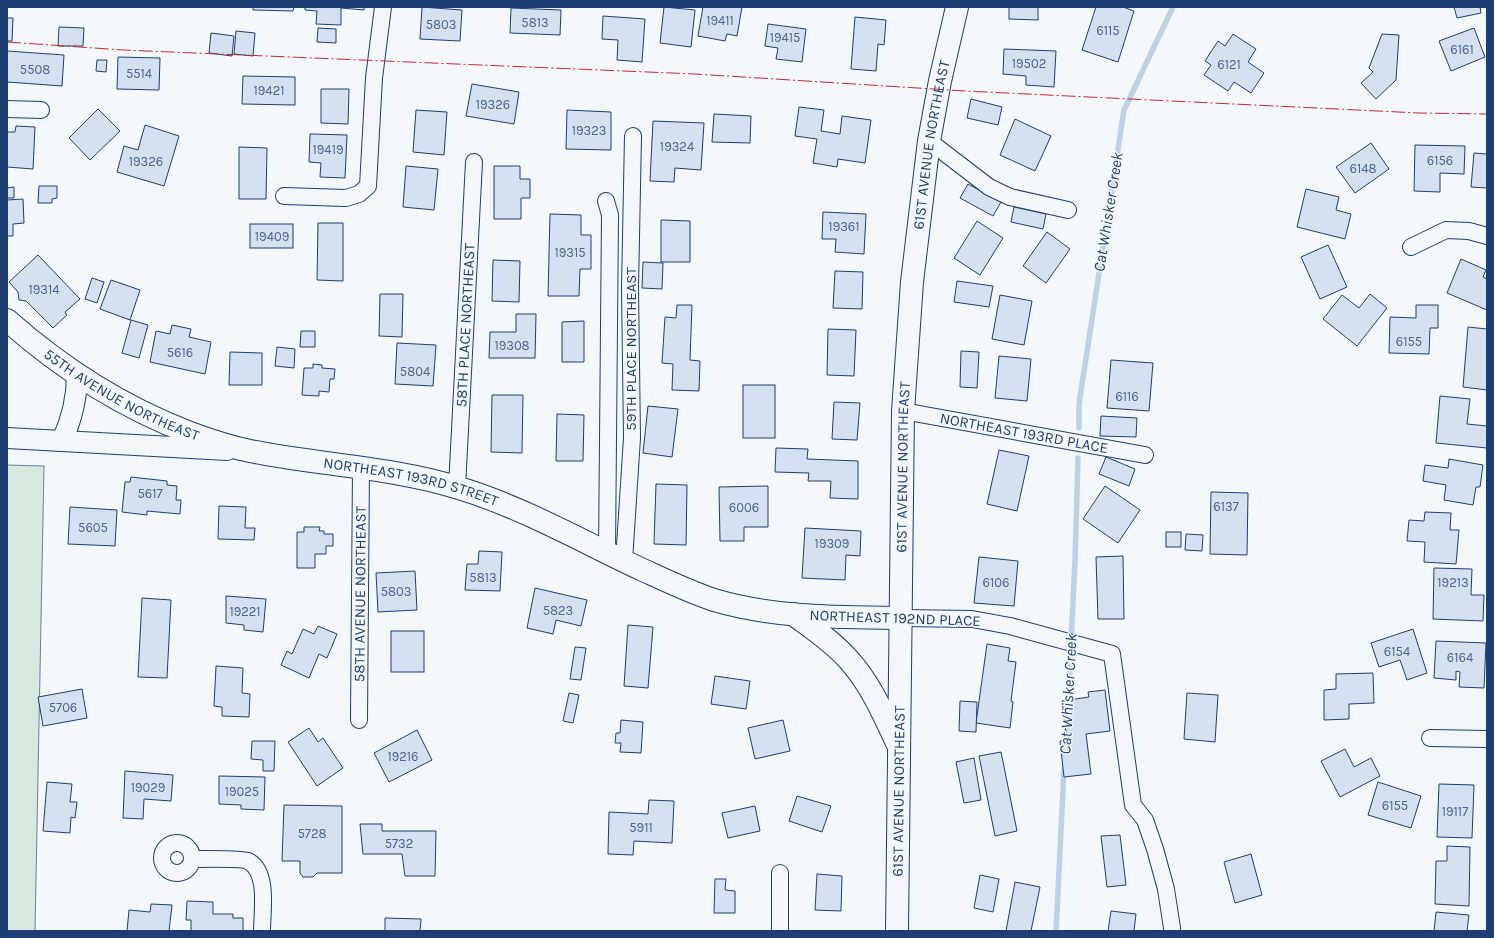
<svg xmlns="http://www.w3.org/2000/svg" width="1494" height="938" viewBox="0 0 1494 938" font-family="Karla,sans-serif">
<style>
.green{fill:#d7e8df;stroke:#687fa3}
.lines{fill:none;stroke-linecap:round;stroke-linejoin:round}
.stream{stroke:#bed0e5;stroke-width:5.5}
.building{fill:#d5e0f0;stroke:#1d3f73}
.minor-casing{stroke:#1d3f73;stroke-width:18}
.tertiary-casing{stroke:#1d3f73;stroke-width:22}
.secondary-casing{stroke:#1d3f73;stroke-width:24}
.minor{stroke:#f4f7fb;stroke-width:16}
.tertiary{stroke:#f4f7fb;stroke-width:20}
.secondary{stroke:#f4f7fb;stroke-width:22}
.power{stroke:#c62828;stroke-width:1;stroke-dasharray:14 3 2 3;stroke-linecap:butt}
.labels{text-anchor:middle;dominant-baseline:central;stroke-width:3;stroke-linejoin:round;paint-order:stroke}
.number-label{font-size:13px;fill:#4b6792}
.street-label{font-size:15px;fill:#1d3f73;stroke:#f4f7fb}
.water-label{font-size:16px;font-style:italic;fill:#1d3f73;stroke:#f4f7fb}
</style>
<rect width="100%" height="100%" fill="#f4f7fb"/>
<polygon class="green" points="7,465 44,466 35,931 7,931"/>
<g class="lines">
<g class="stream">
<polyline points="1079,428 1079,404 1124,110 1173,7"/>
<polyline points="1068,707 1075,561 1078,458"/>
<polyline points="1065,747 1067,726"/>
<polyline points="1056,931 1064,770"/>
</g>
</g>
<g class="building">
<polygon points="253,7 294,7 293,11 253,10"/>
<polygon points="305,7 364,7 364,10 341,8 341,25 316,24 317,11 305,10"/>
<polygon points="422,7 462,10 460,41 420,39"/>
<polygon points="664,7 695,10 691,47 660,43"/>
<polygon points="703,7 742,7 737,36 727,34 725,41 698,36"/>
<polygon points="1009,7 1038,7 1038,20 1009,19"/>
<polygon points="1096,7 1123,7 1134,11 1118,62 1082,50"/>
<polygon points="1454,7 1480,7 1481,13 1457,18"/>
<polygon points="511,8 561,10 560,35 510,33"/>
<polygon points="603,16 645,19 642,62 617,60 618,40 602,39"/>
<polygon points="855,17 886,20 884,45 878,44 876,71 851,69"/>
<polygon points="7,18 13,18 12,41 7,41"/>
<polygon points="768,24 806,29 802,62 776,59 778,48 765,46"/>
<polygon points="59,27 84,28 83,46 58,46"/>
<polygon points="318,28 336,29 336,43 317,42"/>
<polygon points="1474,28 1485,57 1451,71 1439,41"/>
<polygon points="236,31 255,33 253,56 234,54"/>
<polygon points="211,33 234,36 232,56 209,53"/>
<polygon points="1233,34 1256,49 1248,62 1264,73 1251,93 1234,82 1228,91 1204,75 1211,65 1205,61 1218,41 1225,46"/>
<polygon points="1382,34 1399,35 1396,80 1376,99 1361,83 1373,72 1369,68"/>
<polygon points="1004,49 1056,51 1054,87 1026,85 1026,76 1003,74"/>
<polygon points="7,51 64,55 62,86 7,82"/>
<polygon points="118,57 160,58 159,90 117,89"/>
<polygon points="97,60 107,60 106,72 96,71"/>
<polygon points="243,76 295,77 295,105 242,104"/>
<polygon points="472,84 519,92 514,124 466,116"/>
<polygon points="321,89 349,89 348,124 321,123"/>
<polygon points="971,99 1002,107 998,125 967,118"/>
<polygon points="799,107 824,110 821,131 840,134 842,116 871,120 865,163 838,159 837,167 813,163 817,139 795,136"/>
<polygon points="98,109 120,131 90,160 69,138"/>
<polygon points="416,110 447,112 444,155 413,152"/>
<polygon points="567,110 611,112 611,150 566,149"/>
<polygon points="714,114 751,116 750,143 712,142"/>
<polygon points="1015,119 1051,136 1035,171 1000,155"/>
<polygon points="653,121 704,123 701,170 675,168 674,182 650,181"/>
<polygon points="145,125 179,136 164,186 117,172 124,146 138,150"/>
<polygon points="16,126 35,127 33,169 7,167 7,132 15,132"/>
<polygon points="310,134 347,135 345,178 320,177 321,163 309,162"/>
<polygon points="1371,143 1389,169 1355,193 1336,167"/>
<polygon points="1415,145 1465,146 1464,174 1440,173 1440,192 1414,191"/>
<polygon points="239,147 267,148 266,199 239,199"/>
<polygon points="1474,153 1487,154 1487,188 1471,187"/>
<polygon points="406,166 438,169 434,210 403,207"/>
<polygon points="494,166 520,166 520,179 530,179 530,198 521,198 521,219 494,219"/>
<polygon points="968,184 1001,202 993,216 960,198"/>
<polygon points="39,186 57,186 57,198 52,199 52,203 38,203"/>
<polygon points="14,187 14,198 7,198 7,188"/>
<polygon points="1306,189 1339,197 1336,210 1351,214 1345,239 1297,227"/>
<polygon points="23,199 24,223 13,224 13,236 7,236 7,200"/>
<polygon points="1014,207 1046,214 1043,229 1011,222"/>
<polygon points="823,212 866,214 864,254 835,252 836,239 822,239"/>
<polygon points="550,214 581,215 581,235 591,235 591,269 580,269 579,296 548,296"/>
<polygon points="661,220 690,221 690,262 661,262"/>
<polygon points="977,221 1003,238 980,275 954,258"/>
<polygon points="318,223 343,223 343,281 317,280"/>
<rect x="250" y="224" width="43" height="24"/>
<polygon points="1047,232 1070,249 1046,283 1023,266"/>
<polygon points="1328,245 1347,287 1320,299 1301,257"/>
<polygon points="38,255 80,299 65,312 67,315 53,328 26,301 19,300 18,292 9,282"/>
<polygon points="1461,259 1486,270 1483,277 1487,279 1487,310 1447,293"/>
<polygon points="493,260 520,261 519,302 492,301"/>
<polygon points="643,262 663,263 662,289 642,288"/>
<polygon points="835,271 863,272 862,309 833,308"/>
<polygon points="92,278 104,282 97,303 85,299"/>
<polygon points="111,280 140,290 130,320 100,309"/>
<polygon points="957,281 993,286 989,307 954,302"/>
<polygon points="380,294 403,294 402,337 379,336"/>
<polygon points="1370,294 1387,308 1357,346 1323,319 1342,295 1359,308"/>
<polygon points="1000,295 1032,301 1024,345 992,339"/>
<polygon points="677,305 692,305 690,360 700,361 699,391 672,390 673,364 662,363 665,317 676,318"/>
<polygon points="1416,305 1438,305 1438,328 1430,328 1429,354 1389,353 1390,317 1416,318"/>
<polygon points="516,314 536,314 535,358 489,358 490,332 516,332"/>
<polygon points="131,320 148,325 139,358 122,353"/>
<polygon points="584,321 584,362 562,362 562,322"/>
<polygon points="172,325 191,329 189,337 211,342 205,374 150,362 156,331 170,334"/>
<polygon points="1468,327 1487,329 1487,390 1463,387"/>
<polygon points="828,329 856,330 854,376 827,375"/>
<polygon points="301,331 315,331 315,347 300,347"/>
<polygon points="397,343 436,345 433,386 395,384"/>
<polygon points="277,347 295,349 294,368 275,366"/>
<polygon points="961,351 979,352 977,388 960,387"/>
<polygon points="230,352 262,353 262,385 229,385"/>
<polygon points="999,356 1031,359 1027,401 995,398"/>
<polygon points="1111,360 1153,363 1149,411 1107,408"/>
<polygon points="313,364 322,365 322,368 335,369 334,379 330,379 329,392 319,391 319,396 302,395 304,368 313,368"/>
<rect x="743" y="385" width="32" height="53"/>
<polygon points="492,395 523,395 522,453 491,452"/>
<polygon points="1440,396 1470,399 1467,424 1487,426 1487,448 1436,443"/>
<polygon points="834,402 860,403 857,440 832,439"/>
<polygon points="648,406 678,409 672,457 643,453"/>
<polygon points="557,414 584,415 583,461 556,461"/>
<polygon points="1101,416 1137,418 1136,437 1100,436"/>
<polygon points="776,448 808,449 807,459 858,461 858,499 830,498 831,481 808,481 809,473 775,472"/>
<polygon points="999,450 1029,456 1017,511 987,504"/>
<polygon points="1106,457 1135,469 1129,486 1099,474"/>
<polygon points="1449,459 1483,465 1480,487 1476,487 1473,505 1444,500 1446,485 1423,481 1425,465 1448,468"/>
<polygon points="131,477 167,481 167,485 177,486 176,500 181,500 180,514 147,511 147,515 122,512 125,482 130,482"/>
<polygon points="656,484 687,485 686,545 654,544"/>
<polygon points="768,486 768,527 744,527 744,541 720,541 719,487"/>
<polygon points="1105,486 1140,510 1118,543 1083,519"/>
<polygon points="1211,492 1248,493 1247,555 1210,554"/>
<polygon points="219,506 246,507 245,528 255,528 254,540 218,539"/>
<polygon points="70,507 117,510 115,546 68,544"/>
<polygon points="1425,512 1451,513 1450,530 1459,530 1456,564 1424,562 1425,542 1407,541 1409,520 1424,521"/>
<polygon points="304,527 320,527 319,531 324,531 324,534 333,534 333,546 326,546 326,554 315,554 315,568 297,568 297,532 304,532"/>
<polygon points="805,528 861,531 860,556 846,555 845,580 802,578"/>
<rect x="1166" y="532" width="15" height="15"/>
<polygon points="1186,534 1203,535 1202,551 1185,550"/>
<polygon points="479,551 502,552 500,591 465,590 467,564 478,564"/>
<polygon points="1123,556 1124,619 1098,619 1096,557"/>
<polygon points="979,557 1018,561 1014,606 974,603"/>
<polygon points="1434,568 1472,569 1471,595 1484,595 1483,621 1433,619"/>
<polygon points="415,571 417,610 378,612 376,573"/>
<polygon points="535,588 587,600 581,626 556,620 553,634 527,628"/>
<polygon points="226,596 266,599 263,632 244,630 244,625 226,623"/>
<polygon points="142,598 171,600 167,678 138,677"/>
<polygon points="628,625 653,627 648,688 624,686"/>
<polygon points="318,626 337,634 327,658 319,654 309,678 281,665 287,651 292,654 303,629 314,634"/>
<polygon points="1413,629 1427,673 1407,680 1400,660 1379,667 1371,643"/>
<rect x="391" y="631" width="33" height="41"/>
<polygon points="1436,641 1486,643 1484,688 1459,687 1460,672 1456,671 1456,680 1434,678"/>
<polygon points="987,644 1010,648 1008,661 1016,662 1011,701 1013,702 1010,728 976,723"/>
<polygon points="575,647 586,648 581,680 570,679"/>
<polygon points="216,666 243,668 242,693 250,694 249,717 222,716 222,707 214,706"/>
<polygon points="1373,673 1374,703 1349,704 1349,719 1324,720 1324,690 1336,689 1336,674"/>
<polygon points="715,676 750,681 746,709 711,704"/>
<polygon points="82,689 87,718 43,726 38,697"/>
<polygon points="1105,690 1110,731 1086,734 1091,774 1064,777 1060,741 1067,740 1062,701 1089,697 1088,692"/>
<polygon points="569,693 579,695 573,723 563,721"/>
<polygon points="1187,693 1218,695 1215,742 1184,739"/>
<polygon points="960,701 977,702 976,732 959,731"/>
<polygon points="621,720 643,722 641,753 620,752 621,743 615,743 616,733 620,733"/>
<polygon points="783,720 790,751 755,759 748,728"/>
<polygon points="309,728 318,742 323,738 343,768 317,786 288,742"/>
<polygon points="417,730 432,760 389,782 374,753"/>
<polygon points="252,741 275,741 274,771 263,771 263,760 251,759"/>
<polygon points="1345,749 1354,767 1371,758 1380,776 1340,797 1321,761"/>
<polygon points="1001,752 1017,831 995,836 979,756"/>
<polygon points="974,758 981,800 964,803 956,762"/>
<polygon points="125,771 173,775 171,801 144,799 143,819 123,818"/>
<polygon points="219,776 265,777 264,810 241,809 241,805 219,804"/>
<polygon points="47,782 72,784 70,802 77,802 75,818 71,817 70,833 43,831"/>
<polygon points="1378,782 1421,796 1411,828 1368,815"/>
<polygon points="1439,784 1474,785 1472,838 1437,837"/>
<polygon points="797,796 831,806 822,832 789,821"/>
<polygon points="649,800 674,801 672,843 634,841 633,855 608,854 609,812 648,814"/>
<polygon points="284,805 342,806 342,873 317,873 313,877 303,877 300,873 300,861 282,861"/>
<polygon points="755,806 760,831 728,838 722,813"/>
<polygon points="360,824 382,824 382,831 436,831 435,876 405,876 402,854 363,854"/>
<polygon points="1120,835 1126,885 1107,887 1101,836"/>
<polygon points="1447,846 1470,847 1469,906 1435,904 1436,861 1447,861"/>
<polygon points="1251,854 1262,895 1235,903 1224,862"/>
<polygon points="817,874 842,876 841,911 815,910"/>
<polygon points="980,875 999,879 993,912 974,908"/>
<polygon points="715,879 726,879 725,890 735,891 735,913 714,913"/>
<polygon points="1015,882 1040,887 1031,931 1006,931"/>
<polygon points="187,901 213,902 213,914 233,914 233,918 243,918 243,931 191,931 191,920 186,920"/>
<polygon points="151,904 172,905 169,931 127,931 129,910 150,912"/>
<polygon points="1111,911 1136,914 1134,931 1108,931"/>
<polygon points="1436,912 1469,915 1467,931 1434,931"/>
<polygon points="385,918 421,919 420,931 385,931"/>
</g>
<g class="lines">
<defs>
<g id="minor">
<polyline points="7,109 41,110"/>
<polyline points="929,141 989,187 1010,197 1068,210"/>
<polyline points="284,196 346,198 359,194 368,186 374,78 383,7"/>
<polyline points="606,201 610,215 607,553"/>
<polyline points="1411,247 1446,230 1469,231 1487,236"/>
<path id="s1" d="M903,411L1145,455"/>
<path id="s2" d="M457,487L474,162"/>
<polyline points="624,561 632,438 630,288 633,136"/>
<polyline points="901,618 972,619 1010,626 1112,654 1133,805 1145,820 1155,849 1166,889 1172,928"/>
<path id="s3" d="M359,720L361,468"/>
<polyline points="1430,738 1487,739"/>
<circle cx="177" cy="858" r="15"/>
<path d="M192,859C201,859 242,858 248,861C269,871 262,912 262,931"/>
<polyline points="780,873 780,931"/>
</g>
<g id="tertiary">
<polyline points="7,438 227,450"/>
<path d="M62,441C72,419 77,399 77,375"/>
</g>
<g id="secondary">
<path id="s4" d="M7,320C61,368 122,407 190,433C209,440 230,447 250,451C319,465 391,467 459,488C522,507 583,542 643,570C667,581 690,592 714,600C775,618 838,617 901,618"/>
<path d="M793,614C812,628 832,641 848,659C870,683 883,713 897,743"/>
<path id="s5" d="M897,931L903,411L912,282L929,141L940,81L957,7"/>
</g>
</defs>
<use href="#minor" class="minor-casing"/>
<use href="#tertiary" class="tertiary-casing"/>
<use href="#secondary" class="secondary-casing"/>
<use href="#minor" class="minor"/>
<use href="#tertiary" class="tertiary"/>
<use href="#secondary" class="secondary"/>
<polyline class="power" points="7,42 123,50 695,74 965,91 1419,113 1487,114"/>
</g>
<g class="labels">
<g class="number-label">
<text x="720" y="20">19411</text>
<text x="535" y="22">5813</text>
<text x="441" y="24">5803</text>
<text x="1108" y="30">6115</text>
<text x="785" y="37">19415</text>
<text x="1462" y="49">6161</text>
<text x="1029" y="63">19502</text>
<text x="1229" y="64">6121</text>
<text x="35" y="69">5508</text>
<text x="139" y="73">5514</text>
<text x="269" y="90">19421</text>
<text x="493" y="104">19326</text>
<text x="589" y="130">19323</text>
<text x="677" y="146">19324</text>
<text x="328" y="149">19419</text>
<text x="1440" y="160">6156</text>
<text x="146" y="161">19326</text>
<text x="1363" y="168">6148</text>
<text x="844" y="226">19361</text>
<text x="272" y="236">19409</text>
<text x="570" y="252">19315</text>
<text x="44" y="289">19314</text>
<text x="1409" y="341">6155</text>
<text x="512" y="345">19308</text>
<text x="180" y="352">5616</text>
<text x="415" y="371">5804</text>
<text x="1127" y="396">6116</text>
<text x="150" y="493">5617</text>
<text x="1226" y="506">6137</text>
<text x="744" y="507">6006</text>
<text x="93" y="527">5605</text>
<text x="832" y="543">19309</text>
<text x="483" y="577">5813</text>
<text x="996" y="582">6106</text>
<text x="1453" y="582">19213</text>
<text x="396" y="591">5803</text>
<text x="558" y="610">5823</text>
<text x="245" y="611">19221</text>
<text x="1397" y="651">6154</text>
<text x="1460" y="657">6164</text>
<text x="63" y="707">5706</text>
<text x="403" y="756">19216</text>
<text x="148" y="787">19029</text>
<text x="242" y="791">19025</text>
<text x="1395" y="805">6155</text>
<text x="1455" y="811">19117</text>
<text x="641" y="827">5911</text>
<text x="312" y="833">5728</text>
<text x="399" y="843">5732</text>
</g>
<g class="street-label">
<text stroke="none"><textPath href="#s5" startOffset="788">61ST AVENUE NORTHEAST</textPath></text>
<text stroke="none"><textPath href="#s2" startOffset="162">58TH PLACE NORTHEAST</textPath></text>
<text transform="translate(631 349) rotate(-90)">59TH PLACE NORTHEAST</text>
<text stroke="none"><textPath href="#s4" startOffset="138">55TH AVENUE NORTHEAST</textPath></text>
<text stroke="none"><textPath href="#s1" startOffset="123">NORTHEAST 193RD PLACE</textPath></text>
<text stroke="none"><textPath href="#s5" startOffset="464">61ST AVENUE NORTHEAST</textPath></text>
<text stroke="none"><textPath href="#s4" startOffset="443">NORTHEAST 193RD STREET</textPath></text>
<text stroke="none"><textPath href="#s3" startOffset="126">58TH AVENUE NORTHEAST</textPath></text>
<text transform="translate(895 618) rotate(2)">NORTHEAST 192ND PLACE</text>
<text stroke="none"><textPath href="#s5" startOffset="140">61ST AVENUE NORTHEAST</textPath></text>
</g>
<g class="water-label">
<text transform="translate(1108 212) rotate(-81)">Cat Whisker Creek</text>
<text transform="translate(1068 694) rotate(-87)">Cat Whisker Creek</text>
</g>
</g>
<rect width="1494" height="938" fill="none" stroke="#1d3f73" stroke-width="16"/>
</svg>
